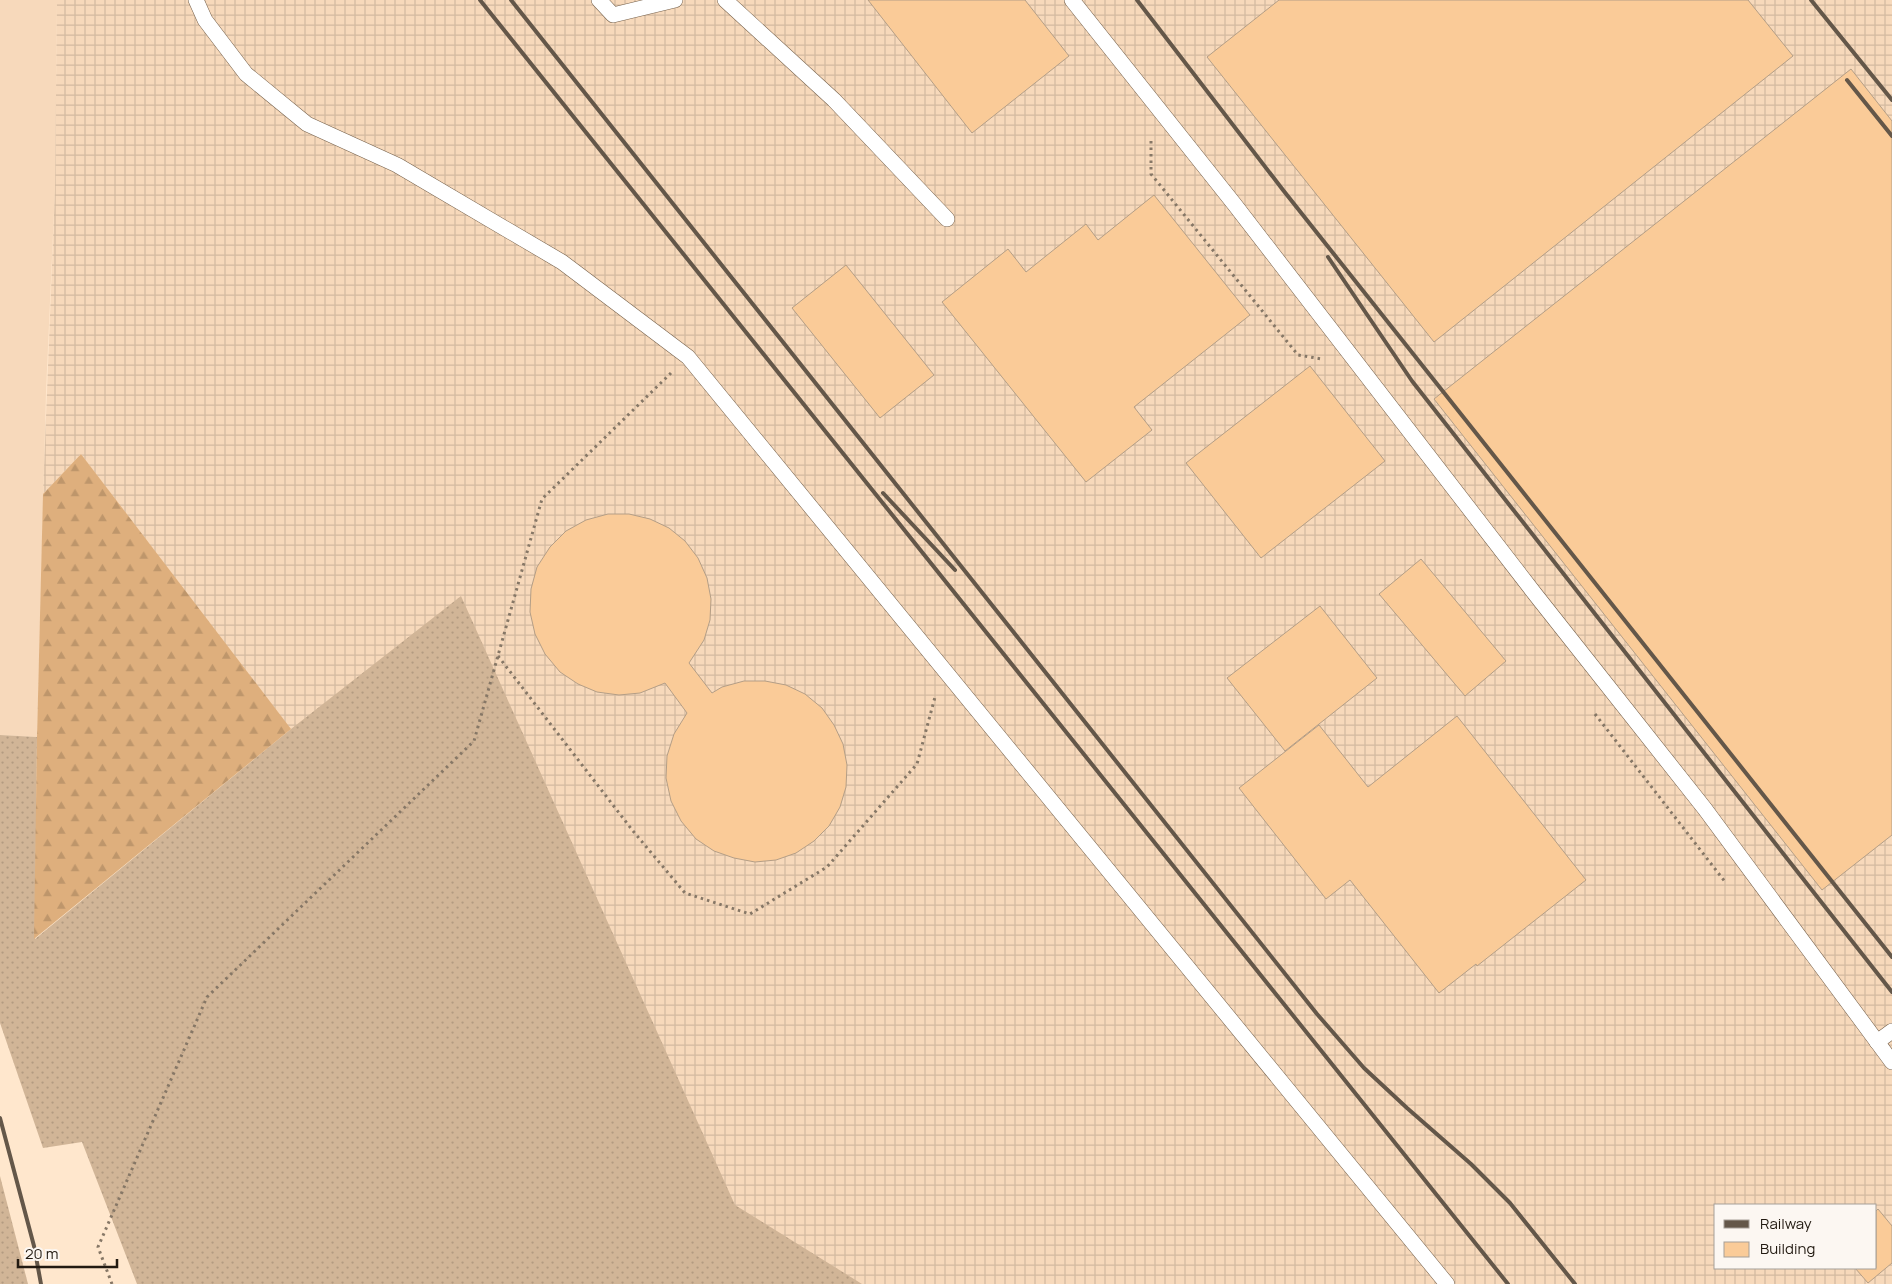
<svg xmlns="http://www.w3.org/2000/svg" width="1892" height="1284" viewBox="0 0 1892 1284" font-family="Manrope,sans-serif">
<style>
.built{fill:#f7d9bb}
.industrial{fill:url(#industrial-grid);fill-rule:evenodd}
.grass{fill:url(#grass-dots)}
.forest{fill:url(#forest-firs)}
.building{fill:#facb98;stroke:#b49e86}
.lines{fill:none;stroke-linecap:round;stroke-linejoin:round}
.lane-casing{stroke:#76614b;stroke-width:16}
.path{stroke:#867766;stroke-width:3;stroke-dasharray:2.5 4;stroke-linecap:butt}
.lane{stroke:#fff;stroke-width:15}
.rail{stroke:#645749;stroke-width:4}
</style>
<defs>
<pattern id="industrial-grid" width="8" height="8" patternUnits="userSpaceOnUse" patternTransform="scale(1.25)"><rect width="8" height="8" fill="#f7d9bb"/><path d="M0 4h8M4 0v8" fill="none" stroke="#d3baa0"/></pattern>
<pattern id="grass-dots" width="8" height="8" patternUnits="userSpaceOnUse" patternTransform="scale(1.25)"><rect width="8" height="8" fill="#d1b597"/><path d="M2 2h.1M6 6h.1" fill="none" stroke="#b39b81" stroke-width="1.8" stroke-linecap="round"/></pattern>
<pattern id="forest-firs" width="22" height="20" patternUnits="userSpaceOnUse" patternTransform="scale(1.25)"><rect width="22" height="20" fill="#deaf7d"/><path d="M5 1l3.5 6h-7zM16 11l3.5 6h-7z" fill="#be966b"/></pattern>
</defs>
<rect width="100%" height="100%" fill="#ffe7cd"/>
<polygon class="built" points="0,0 57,0 55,189 46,391 37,737 0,735"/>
<path class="industrial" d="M57,0H1892V1284H704L81,454L43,494L55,189ZM1716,1205H1876V1268H1716Z"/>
<g class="grass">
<polygon points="461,596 735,1205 862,1284 137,1284 82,1142 43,1148 0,1023 0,735 37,737 35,939 291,729"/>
<polygon points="0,1176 28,1284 0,1284"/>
</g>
<polygon class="forest" points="81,454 291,729 34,939 37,737 43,494"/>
<g class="building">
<polygon points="868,0 1025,0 1069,56 972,133"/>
<polygon points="1279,0 1748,0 1793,56 1434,342 1207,57"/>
<polygon points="1851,69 1892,121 1892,835 1822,890 1434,399"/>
<polygon points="1154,195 1250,315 1134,407 1152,430 1086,482 942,302 1008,249 1026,272 1086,224 1098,240"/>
<polygon points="846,265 934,375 880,418 792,308"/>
<polygon points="1310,366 1385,461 1261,558 1186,463"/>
<polygon points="608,514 629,514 650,519 669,528 685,541 698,558 707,578 711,599 710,620 704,640 689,663 712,693 722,687 744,681 765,681 786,685 805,694 822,708 834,725 843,744 847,765 846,787 840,807 829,826 814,841 796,853 776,860 755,862 734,858 714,851 696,839 681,821 671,801 666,778 667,756 674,734 687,713 665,683 640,693 619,695 597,692 578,684 560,672 545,654 535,634 530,612 531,589 537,567 550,547 566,531 586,520"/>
<polygon points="1421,559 1506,661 1465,696 1379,594"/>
<polygon points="1320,606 1377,678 1285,751 1227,678"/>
<polygon points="1457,716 1586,880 1477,966 1476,964 1439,993 1350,880 1326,899 1239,788 1319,725 1368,787"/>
<polygon points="1878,1209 1892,1226 1892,1263 1868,1283 1855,1268 1876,1268 1876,1211"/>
</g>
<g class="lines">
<defs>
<g id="lane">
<polyline points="196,0 205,20 246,74 307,124 397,165 562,262 688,357 1447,1284"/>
<polyline points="599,0 613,15 675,0"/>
<polyline points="725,0 834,100 947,219"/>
<polyline points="1072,0 1235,205 1535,594 1705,809 1892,1062"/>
<polyline points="1877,1042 1892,1031"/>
</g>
</defs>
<use href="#lane" class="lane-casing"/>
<g class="path">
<polyline points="1151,141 1151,174 1298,355 1322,359"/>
<polyline points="498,656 633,831 685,893 750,914 827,867 917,764 935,697"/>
<polyline points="1595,714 1726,883"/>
<polyline points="112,1284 98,1247 207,997 474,741 542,499 671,373"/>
</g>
<use href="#lane" class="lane"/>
<g class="rail">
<polyline points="480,0 1508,1284"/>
<polyline points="511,0 1317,1014 1364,1068 1407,1108 1471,1164 1510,1203 1575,1284"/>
<polyline points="1137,0 1283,190 1892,957"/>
<polyline points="1811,0 1892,100"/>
<polyline points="1847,80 1892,136"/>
<polyline points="1328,257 1412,381 1892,992"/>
<polyline points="883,493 955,570"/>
<polyline points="0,1118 34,1246 41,1284"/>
</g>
</g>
<rect x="1714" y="1204" width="162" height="65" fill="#fcf7f2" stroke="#a59f98"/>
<rect x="1724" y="1220" width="25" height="8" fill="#645749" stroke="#a59f98"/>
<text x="1760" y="1229" font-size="15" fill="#221a11">Railway</text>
<rect x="1724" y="1242" width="25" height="15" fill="#facb98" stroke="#a59f98"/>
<text x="1760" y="1254" font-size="15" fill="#221a11">Building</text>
<path d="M18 1259v8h99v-8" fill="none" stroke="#221a11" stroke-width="2.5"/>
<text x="25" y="1259" font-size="15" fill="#221a11" stroke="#fcf7f2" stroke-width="4" paint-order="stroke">20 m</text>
</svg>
